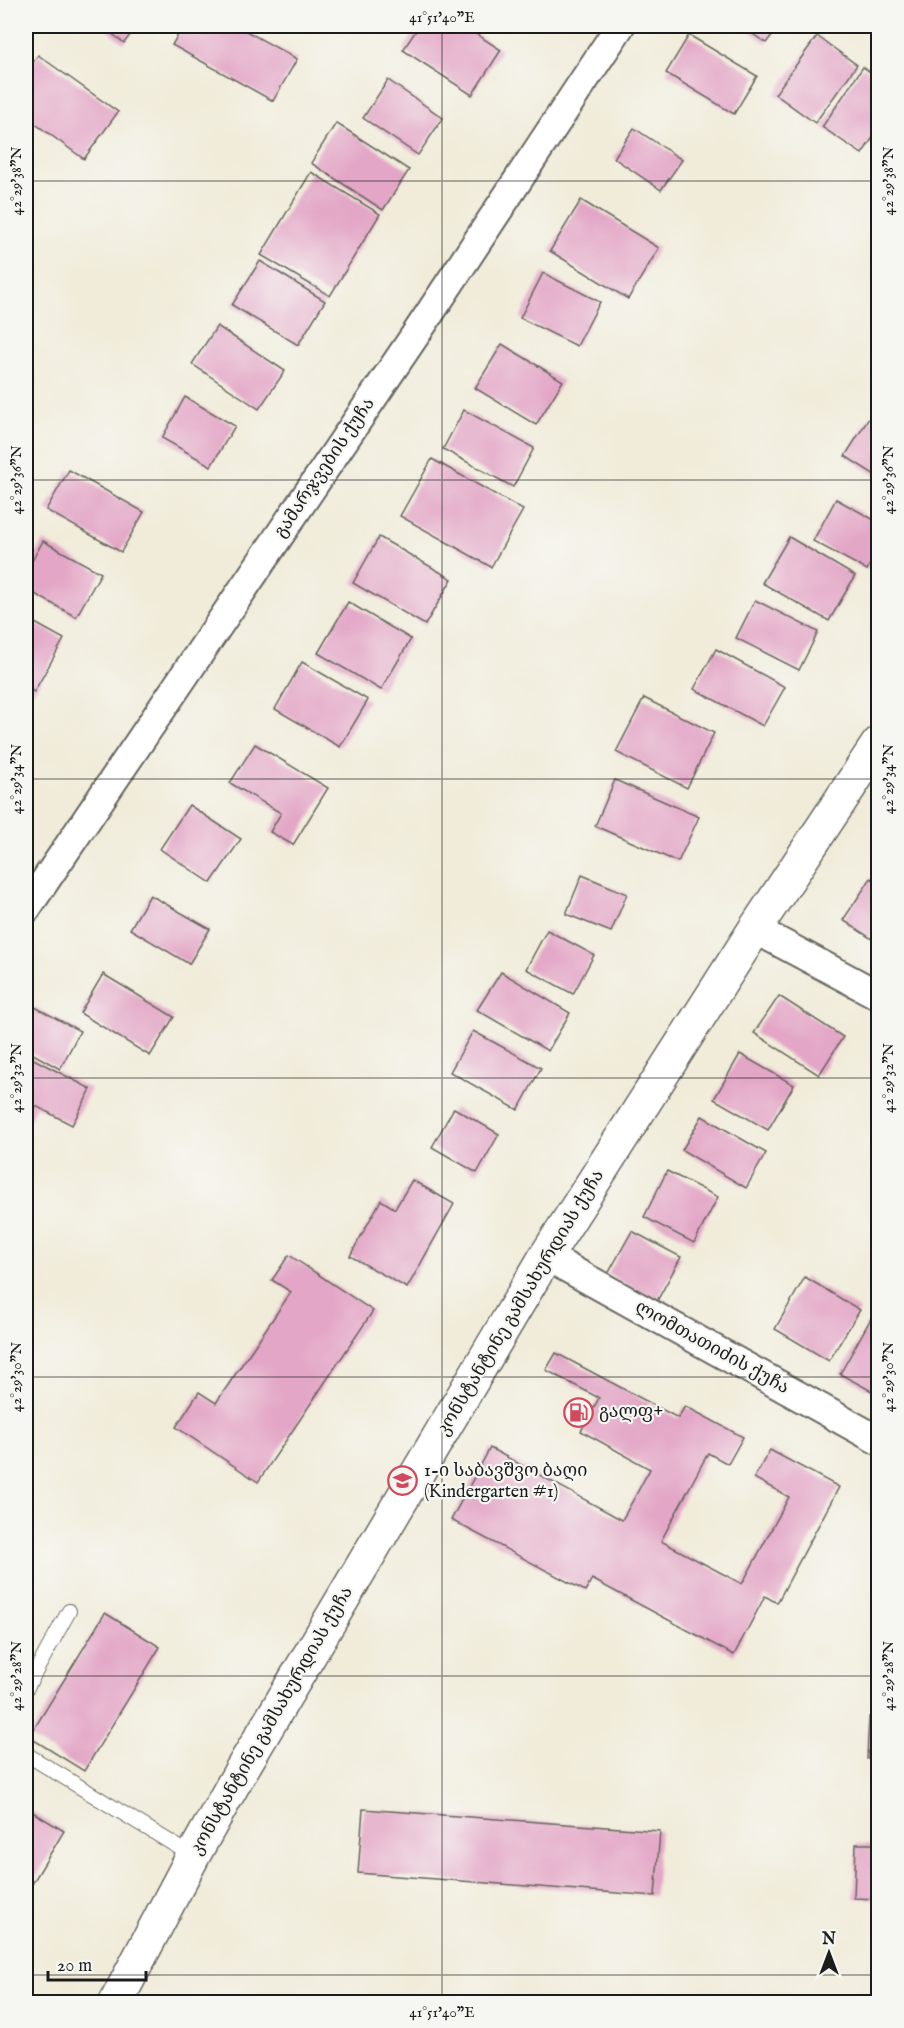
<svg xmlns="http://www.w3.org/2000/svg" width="904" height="2028" viewBox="0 0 904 2028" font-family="'IM FELL English','Noto Serif Georgian',serif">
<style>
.building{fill:#e3a6c6}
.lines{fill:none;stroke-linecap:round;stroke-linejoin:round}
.service-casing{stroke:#67655e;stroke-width:16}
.minor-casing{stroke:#67655e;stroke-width:32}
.secondary-casing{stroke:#67655e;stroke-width:36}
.service{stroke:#fff;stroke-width:14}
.minor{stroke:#fff;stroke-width:28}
.secondary{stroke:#fff;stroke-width:33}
.ticks{fill:none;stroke:#1c1c1c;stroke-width:1.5;stroke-opacity:0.45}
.labels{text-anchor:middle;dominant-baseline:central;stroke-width:4.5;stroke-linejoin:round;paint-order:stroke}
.street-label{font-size:18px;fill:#1c1c1c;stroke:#f6f6f2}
.poi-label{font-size:18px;fill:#1c1c1c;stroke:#f6f6f2;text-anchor:start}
.neatline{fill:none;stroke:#1c1c1c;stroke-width:2}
.ticks-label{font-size:15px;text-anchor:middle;fill:#1c1c1c}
</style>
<rect width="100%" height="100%" fill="#f6f6f2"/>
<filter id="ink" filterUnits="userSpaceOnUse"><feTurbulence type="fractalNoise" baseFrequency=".0167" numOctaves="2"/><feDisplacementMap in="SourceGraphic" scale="12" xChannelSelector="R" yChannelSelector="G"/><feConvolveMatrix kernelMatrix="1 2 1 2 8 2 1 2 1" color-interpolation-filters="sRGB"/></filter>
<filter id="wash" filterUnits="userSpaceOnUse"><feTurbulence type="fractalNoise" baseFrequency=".008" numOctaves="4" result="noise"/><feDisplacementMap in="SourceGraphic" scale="24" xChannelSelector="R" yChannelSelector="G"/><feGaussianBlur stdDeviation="1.35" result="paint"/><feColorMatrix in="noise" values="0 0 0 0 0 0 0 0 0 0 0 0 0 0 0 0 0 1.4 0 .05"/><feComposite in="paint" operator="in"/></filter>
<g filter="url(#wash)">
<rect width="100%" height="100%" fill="#f1ecda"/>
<g id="blocks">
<g class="building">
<polygon points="102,26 137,26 124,43"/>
<polygon points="183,26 237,26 297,59 273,101 172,45"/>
<polygon points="419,26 464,26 501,50 472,95 403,50"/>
<polygon points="741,26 779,26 766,43"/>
<polygon points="689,35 757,76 734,114 666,73"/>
<polygon points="817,36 857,65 815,123 775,94"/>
<polygon points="38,55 118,112 84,159 26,117 26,72"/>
<polygon points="863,67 878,78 878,130 862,154 822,127"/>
<polygon points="388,80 443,118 418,155 363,118"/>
<polygon points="336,123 409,170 383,210 311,163"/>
<polygon points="634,128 682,160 661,190 614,158"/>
<polygon points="311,172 380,214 330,296 261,255"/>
<polygon points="581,200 659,248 628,299 550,251"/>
<polygon points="260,261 325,301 298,345 232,305"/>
<polygon points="543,273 600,302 577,346 520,318"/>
<polygon points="217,326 285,371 259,409 192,364"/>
<polygon points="502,344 563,381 536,425 475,388"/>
<polygon points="185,397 235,426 211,466 162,438"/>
<polygon points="464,410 534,448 513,487 443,449"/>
<polygon points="869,418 878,424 878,477 845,456"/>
<polygon points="432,459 523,510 491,567 400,516"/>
<polygon points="69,470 144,512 121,552 46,510"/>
<polygon points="836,499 878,522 878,549 867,570 813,541"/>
<polygon points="379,537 452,579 425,625 353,583"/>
<polygon points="789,537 855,576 829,621 762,583"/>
<polygon points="43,541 101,573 76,617 26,589 26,572"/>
<polygon points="755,600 818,632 799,670 736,638"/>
<polygon points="348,602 411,639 381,690 318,653"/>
<polygon points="26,618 64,639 34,692 26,687"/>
<polygon points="716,649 785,687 763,726 694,689"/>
<polygon points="302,662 368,700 340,747 275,709"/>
<polygon points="644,698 714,733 687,788 616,752"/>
<polygon points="255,744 328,788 293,845 270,832 281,813 230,783"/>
<polygon points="615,780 699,817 678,862 595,826"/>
<polygon points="189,805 241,839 211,883 160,849"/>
<polygon points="582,875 627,894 611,932 566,914"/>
<polygon points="871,878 878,883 878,943 843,920"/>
<polygon points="150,895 210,929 189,964 130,929"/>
<polygon points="547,930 594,955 573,994 526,969"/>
<polygon points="501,972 570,1013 548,1051 477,1010"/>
<polygon points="103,974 174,1017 150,1056 80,1013"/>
<polygon points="779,996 843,1037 819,1075 754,1033"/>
<polygon points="35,1007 80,1031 60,1069 26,1050 26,1025"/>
<polygon points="473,1031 541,1068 518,1110 450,1072"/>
<polygon points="740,1054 794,1085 768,1130 714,1099"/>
<polygon points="26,1055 91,1089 72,1125 36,1106 26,1128"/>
<polygon points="454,1108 499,1134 477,1173 432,1147"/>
<polygon points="702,1116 766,1153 746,1188 682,1150"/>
<polygon points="667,1171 718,1197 694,1243 644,1217"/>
<polygon points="412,1180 454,1204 407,1288 350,1256 381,1200 395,1209"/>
<polygon points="632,1231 681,1257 657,1301 608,1274"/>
<polygon points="289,1255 373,1311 258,1482 176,1427 199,1392 216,1403 291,1292 272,1280"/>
<polygon points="805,1277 860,1310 829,1361 775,1329"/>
<polygon points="874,1313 878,1316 878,1391 877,1394 840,1374"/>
<polygon points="556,1353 678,1418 685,1406 743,1437 728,1464 708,1453 661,1541 742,1584 789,1497 754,1478 770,1450 839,1487 777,1603 765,1596 734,1655 592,1579 585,1591 451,1520 490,1448 622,1520 650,1469 581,1431 599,1398 546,1370"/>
<polygon points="105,1613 160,1647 84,1771 29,1737"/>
<polygon points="869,1717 878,1718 878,1759 867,1759"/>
<polygon points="26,1808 64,1831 26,1894"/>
<polygon points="363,1809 660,1831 655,1896 358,1873"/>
<polygon points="856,1844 878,1844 878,1899 854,1898"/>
</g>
</g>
</g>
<g filter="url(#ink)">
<use href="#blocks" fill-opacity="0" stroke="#67655e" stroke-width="1.5"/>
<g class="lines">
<defs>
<g id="service">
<polyline points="26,1689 69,1611"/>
<polyline points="26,1754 193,1856"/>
</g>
<g id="minor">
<polyline points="26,909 418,331 620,26"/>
<polyline points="755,929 878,995"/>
<polyline points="546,1256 878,1440"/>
</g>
<polyline id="secondary" points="116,2002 193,1856 239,1774 546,1256 755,929 878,744"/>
</defs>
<use href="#service" class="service-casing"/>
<use href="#minor" class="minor-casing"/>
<use href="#secondary" class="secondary-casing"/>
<use href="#service" class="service"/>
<use href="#minor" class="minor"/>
<use href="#secondary" class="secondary"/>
</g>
</g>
<path class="ticks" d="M442,26V2002M26,181H878M26,480H878M26,779H878M26,1078H878M26,1377H878M26,1676H878M26,1975H878"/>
<defs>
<symbol id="fuel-ring" viewBox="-11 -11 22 22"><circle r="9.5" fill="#f6f6f2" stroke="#d1495b" stroke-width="1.5"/><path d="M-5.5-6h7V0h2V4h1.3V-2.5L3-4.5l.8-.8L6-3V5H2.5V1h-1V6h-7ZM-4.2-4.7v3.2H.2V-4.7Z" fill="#d1495b"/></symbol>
<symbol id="school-ring" viewBox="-11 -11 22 22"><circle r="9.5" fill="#f6f6f2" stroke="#d1495b" stroke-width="1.5"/><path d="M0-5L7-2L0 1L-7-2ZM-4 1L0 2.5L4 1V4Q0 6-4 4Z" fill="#d1495b"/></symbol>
</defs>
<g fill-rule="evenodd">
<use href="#fuel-ring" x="562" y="1396" width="33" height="33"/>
<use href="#school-ring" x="386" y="1464" width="33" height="33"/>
</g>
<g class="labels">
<g class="street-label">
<text transform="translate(325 468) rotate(-56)">გამარჯვების ქუჩა</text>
<text transform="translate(521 1303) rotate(-59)">კონსტანტინე გამსახურდიას ქუჩა</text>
<text transform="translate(712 1348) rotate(29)">ლომთათიძის ქუჩა</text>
<text transform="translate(272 1721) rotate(-60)">კონსტანტინე გამსახურდიას ქუჩა</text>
</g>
<g class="poi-label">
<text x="599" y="1412">გალფ+</text>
<text x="424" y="1471">1-ი საბავშვო ბაღი<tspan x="424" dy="21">(Kindergarten #1)</tspan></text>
</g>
</g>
<rect width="904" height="2028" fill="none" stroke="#f6f6f2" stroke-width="66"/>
<g transform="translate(829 1953)" stroke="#f6f6f2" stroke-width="4.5" paint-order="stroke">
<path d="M0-4.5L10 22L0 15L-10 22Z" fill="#1c1c1c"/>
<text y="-9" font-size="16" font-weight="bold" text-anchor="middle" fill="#1c1c1c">N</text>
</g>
<path d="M48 1971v9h98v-9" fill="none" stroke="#1c1c1c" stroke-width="3"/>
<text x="57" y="1971" font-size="18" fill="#1c1c1c" stroke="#f6f6f2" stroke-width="4.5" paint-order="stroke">20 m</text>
<rect x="33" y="33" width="838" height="1962" class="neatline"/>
<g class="ticks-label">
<text x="442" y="22">41°51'40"E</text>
<text transform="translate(16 181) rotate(-90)" y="5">42°29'38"N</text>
<text transform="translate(888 181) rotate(-90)" y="5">42°29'38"N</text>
<text transform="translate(16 480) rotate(-90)" y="5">42°29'36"N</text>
<text transform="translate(888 480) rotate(-90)" y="5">42°29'36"N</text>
<text transform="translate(16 779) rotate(-90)" y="5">42°29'34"N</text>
<text transform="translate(888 779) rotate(-90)" y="5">42°29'34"N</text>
<text transform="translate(16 1078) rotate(-90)" y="5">42°29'32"N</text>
<text transform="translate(888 1078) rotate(-90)" y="5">42°29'32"N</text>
<text transform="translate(16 1377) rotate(-90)" y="5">42°29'30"N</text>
<text transform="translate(888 1377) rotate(-90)" y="5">42°29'30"N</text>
<text transform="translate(16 1676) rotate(-90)" y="5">42°29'28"N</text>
<text transform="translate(888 1676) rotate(-90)" y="5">42°29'28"N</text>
<text x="442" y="2017">41°51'40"E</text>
</g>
</svg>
